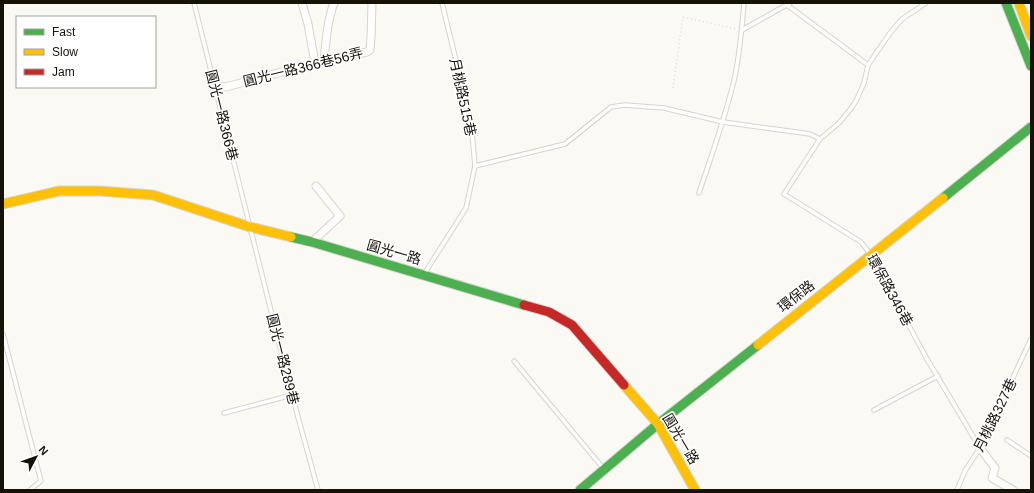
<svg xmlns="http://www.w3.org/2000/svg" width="1034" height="493" viewBox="0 0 1034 493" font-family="Helvetica,'Noto Sans TC',sans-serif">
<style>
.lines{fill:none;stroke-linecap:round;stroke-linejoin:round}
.lane-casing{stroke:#d7d4cd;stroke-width:5.5}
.street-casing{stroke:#d7d4cd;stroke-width:9}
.fast-casing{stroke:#d7d4cd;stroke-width:11}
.slow-casing{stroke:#d7d4cd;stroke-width:11}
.jam-casing{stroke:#d7d4cd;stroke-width:11}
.path{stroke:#dcdbda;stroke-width:1.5;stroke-dasharray:1 3;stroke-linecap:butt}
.lane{stroke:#fefefd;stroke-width:3.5}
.street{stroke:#fefefd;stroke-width:7}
.fast{stroke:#4caf50;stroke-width:9}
.slow{stroke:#ffc107;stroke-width:9}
.jam{stroke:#c62828;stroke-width:9}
.labels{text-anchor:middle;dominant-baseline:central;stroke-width:3.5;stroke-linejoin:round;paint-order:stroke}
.street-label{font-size:14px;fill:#15120a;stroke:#fff}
</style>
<rect width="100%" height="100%" fill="#fbf9f4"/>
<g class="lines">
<defs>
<g id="lane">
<polyline points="194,3 292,395 318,490"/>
<polyline points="926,3 902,19 890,33 868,65 864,83 856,101 849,111 839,123 820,139 784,194 861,242 871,255 927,359 980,448"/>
<polyline points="787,5 868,65"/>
<polyline points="742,30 790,3"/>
<polyline points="475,166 565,144 611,107 625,105 664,108 723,122 810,134 820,139"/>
<path d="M699,193C712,154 726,116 735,76C740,52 742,27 744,3"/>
<polyline points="424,274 466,208 475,166 471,122 442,3"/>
<polyline points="3,334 41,481 30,490"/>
<polyline points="514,361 603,468"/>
<polyline points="874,410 938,376"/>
<polyline points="224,413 292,395"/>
<polyline points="1007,440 1031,456"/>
<polyline points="957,490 965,471 980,448 1031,339"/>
</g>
<g id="street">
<polyline points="302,3 308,24 315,63"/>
<path d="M324,61C326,42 327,21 334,3"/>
<polyline points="215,86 226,87 315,63 367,52 370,50 371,38 372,3"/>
<polyline points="312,242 340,216 316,186"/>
<polyline points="980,448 995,468 992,478 1013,490"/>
</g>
<g id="fast">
<polyline points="1006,3 1031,66"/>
<polyline points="943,198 1031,127"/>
<polyline points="291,237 312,242 524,305"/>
<polyline points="580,490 658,424 758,345"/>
</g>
<g id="slow">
<polyline points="1019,3 1031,36"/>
<polyline points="3,204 59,191 100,191 153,195 250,227 291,237"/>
<polyline points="758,345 943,198"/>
<polyline points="624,385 658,424 695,490"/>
</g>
<polyline id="jam" points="524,305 549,312 572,325 624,385"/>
</defs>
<use href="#lane" class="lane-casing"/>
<use href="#street" class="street-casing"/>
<use href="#fast" class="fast-casing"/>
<use href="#slow" class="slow-casing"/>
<use href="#jam" class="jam-casing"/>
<polyline class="path" points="673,88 683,17 736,29"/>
<use href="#lane" class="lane"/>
<use href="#street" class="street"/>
<use href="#fast" class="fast"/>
<use href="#slow" class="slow"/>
<use href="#jam" class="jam"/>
</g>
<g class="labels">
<g class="street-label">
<text transform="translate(303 67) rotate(-14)">圓光一路366巷56弄</text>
<text transform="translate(463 97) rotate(78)">月桃路515巷</text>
<text transform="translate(222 115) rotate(76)">圓光一路366巷</text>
<text transform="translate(394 252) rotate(16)">圓光一路</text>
<text transform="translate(890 290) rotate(61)">環保路346巷</text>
<text transform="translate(796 296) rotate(-38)">環保路</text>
<text transform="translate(283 359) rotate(76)">圓光一路289巷</text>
<text transform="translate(995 415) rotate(-64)">月桃路327巷</text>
<text transform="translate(681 439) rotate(59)">圓光一路</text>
</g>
</g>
<rect width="1034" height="493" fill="none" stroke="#15120a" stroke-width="8"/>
<rect x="16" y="16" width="140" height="72" fill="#ffffff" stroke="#a1a09d"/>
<rect x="24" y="29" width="20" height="6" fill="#4caf50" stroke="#a1a09d"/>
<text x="52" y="36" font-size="12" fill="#15120a">Fast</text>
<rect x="24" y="49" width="20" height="6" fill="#ffc107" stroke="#a1a09d"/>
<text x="52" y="56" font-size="12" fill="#15120a">Slow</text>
<rect x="24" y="69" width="20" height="6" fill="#c62828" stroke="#a1a09d"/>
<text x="52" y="76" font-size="12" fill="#15120a">Jam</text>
<g transform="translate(36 457) rotate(49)" stroke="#ffffff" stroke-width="3" paint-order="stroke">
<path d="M0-3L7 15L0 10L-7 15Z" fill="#15120a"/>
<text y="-6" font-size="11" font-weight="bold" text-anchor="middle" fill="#15120a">N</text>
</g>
</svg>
